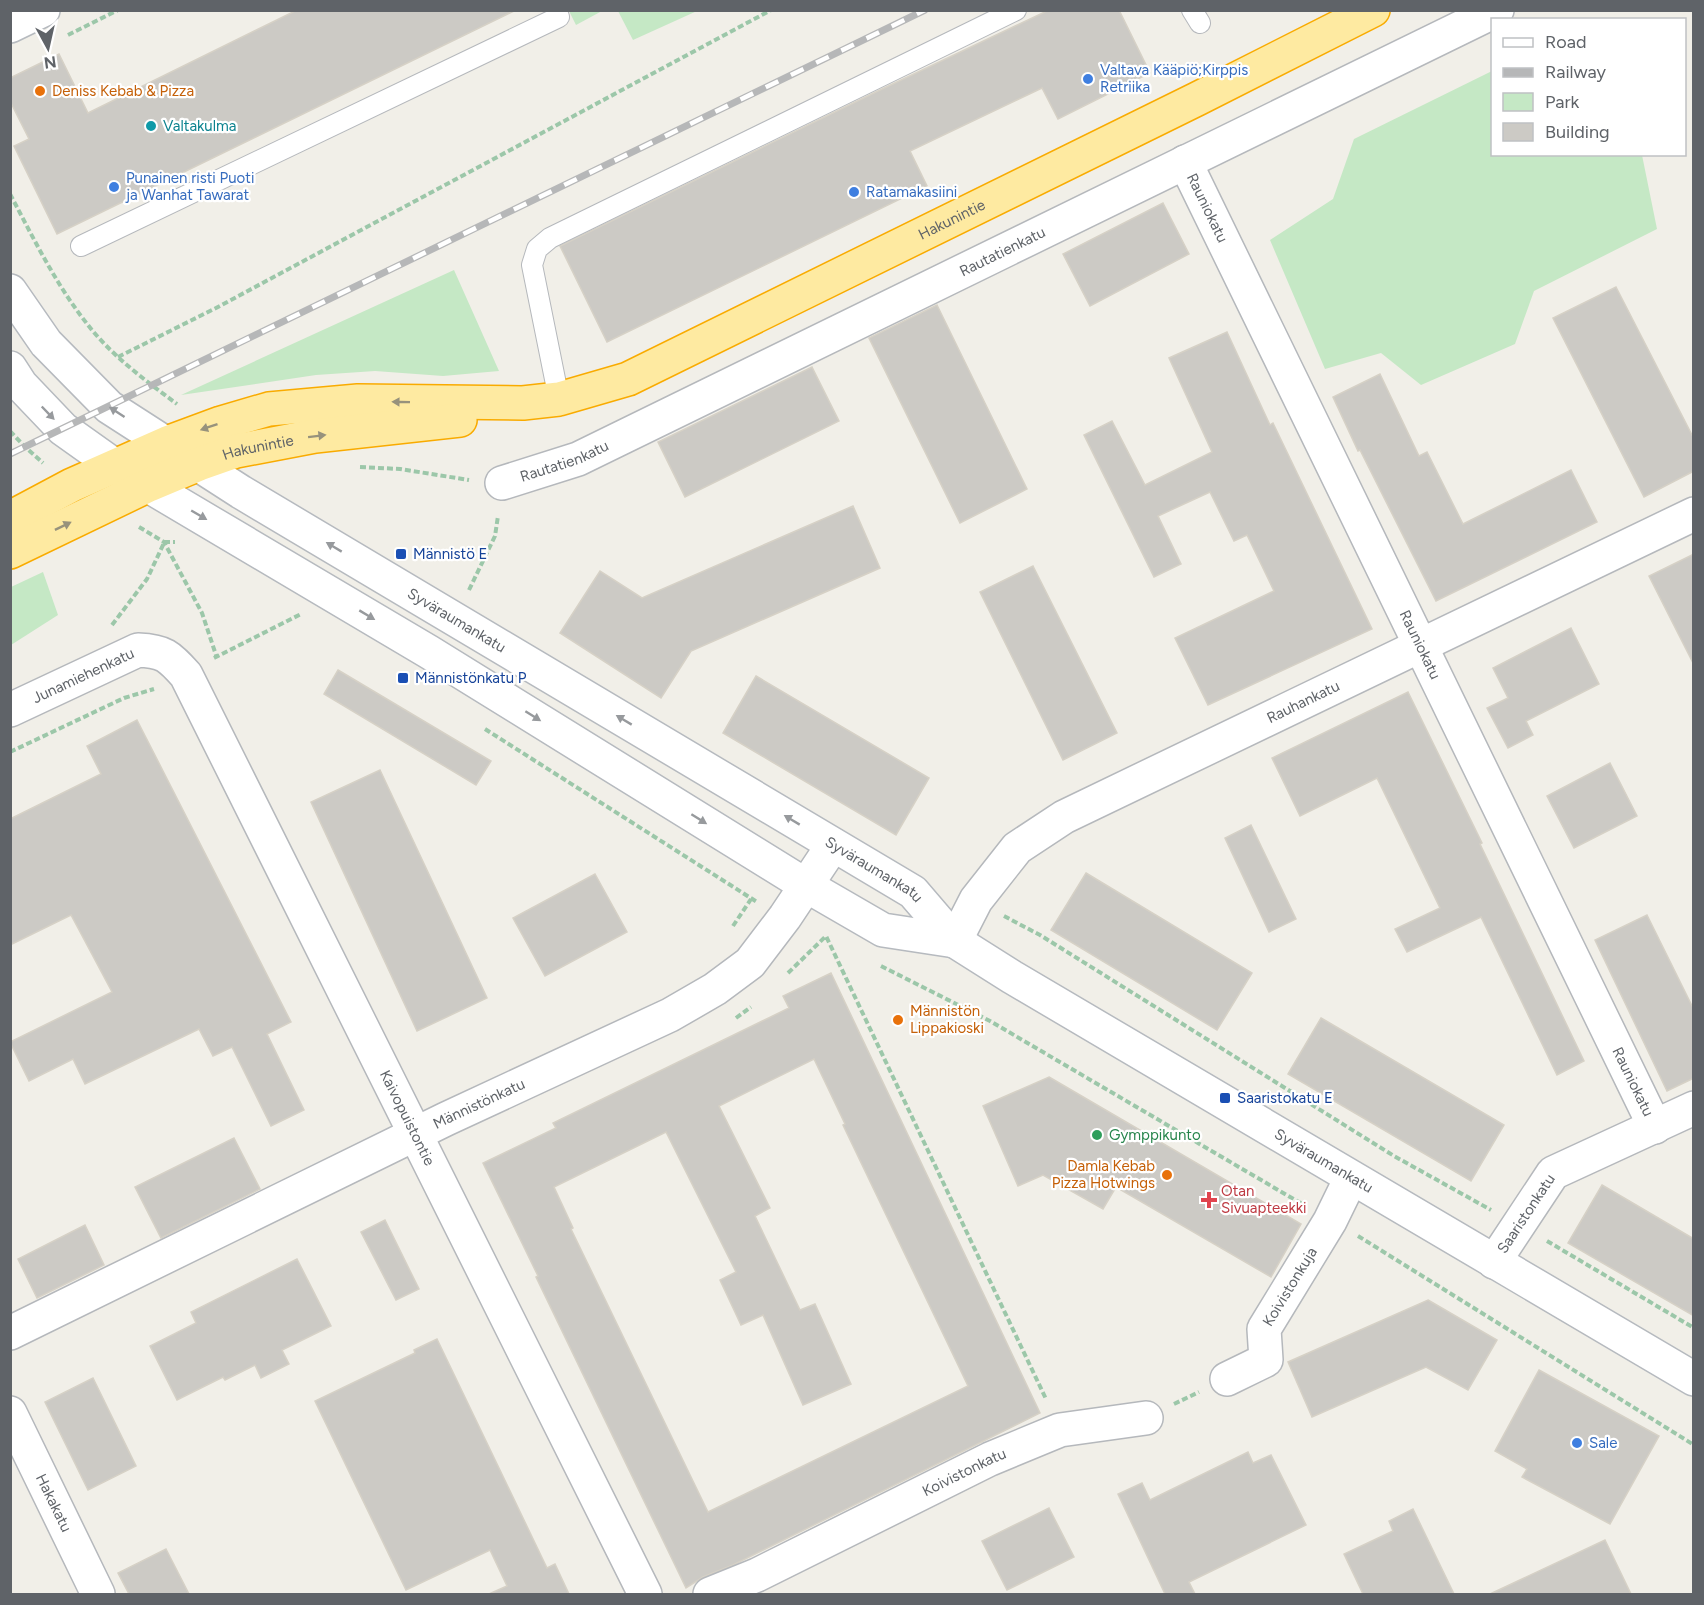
<svg xmlns="http://www.w3.org/2000/svg" width="1704" height="1605" viewBox="0 0 1704 1605" font-family="Figtree,sans-serif">
<style>
.green{fill:#c5e8c5}
.building{fill:#cccac5;stroke:#d6d1c6;stroke-width:1.5;fill-rule:evenodd}
.lines{fill:none;stroke-linecap:round;stroke-linejoin:round}
.service-casing{stroke:#b5b8bc;stroke-width:22}
.minor-casing{stroke:#b5b8bc;stroke-width:36}
.secondary-casing{stroke:#b6babf;stroke-width:36}
.trunk-casing{stroke:#f9ab00;stroke-width:36}
.path{stroke:#9cc7a9;stroke-width:4;stroke-dasharray:6 3;stroke-linecap:butt}
.service{stroke:#fff;stroke-width:20}
.minor{stroke:#fff;stroke-width:33}
.secondary{stroke:#fff;stroke-width:33}
.trunk{stroke:#feeaa1;stroke-width:33}
.rail-casing{stroke:#b6b7b8;stroke-width:7}
.rail{stroke:#fff;stroke-width:4.5;stroke-dasharray:14;stroke-linecap:butt}
.oneway{fill:#97927c}
.oneway2{fill:#979a9d}
.shop-dot{fill:#3f7fe0;stroke:#fff;stroke-width:2}
.food-dot{fill:#e8710a;stroke:#fff;stroke-width:2}
.culture-dot{fill:#0f9aa8;stroke:#fff;stroke-width:2}
.transit-dot{fill:#1a4fb4;stroke:#fff;stroke-width:2}
.leisure-dot{fill:#2e9e5b;stroke:#fff;stroke-width:2}
.health-dot{fill:#e0444e;stroke:#fff;stroke-width:2}
.labels{text-anchor:middle;dominant-baseline:central;stroke-width:4.5;stroke-linejoin:round;paint-order:stroke}
.shop-label{font-size:15px;fill:#366cbe;stroke:#fff;text-anchor:start}
.food-label{font-size:15px;fill:#c56008;stroke:#fff;text-anchor:start}
.culture-label{font-size:15px;fill:#0d838f;stroke:#fff;text-anchor:start}
.street-label{font-size:15px;fill:#5f6368;stroke:#fff}
.transit-label{font-size:15px;fill:#164399;stroke:#fff;text-anchor:start}
.leisure-label{font-size:15px;fill:#27864d;stroke:#fff;text-anchor:start}
.health-label{font-size:15px;fill:#be3a42;stroke:#fff;text-anchor:start}
</style>
<rect width="100%" height="100%" fill="#f1efe8"/>
<g class="green">
<polygon points="569,11 602,11 576,25"/>
<polygon points="618,11 697,11 633,40"/>
<polygon points="1492,71 1492,154 1642,155 1657,229 1534,291 1515,344 1421,385 1381,353 1325,369 1270,240 1333,199 1354,139"/>
<polygon points="454,270 499,371 443,376 375,371 316,375 181,395"/>
<polygon points="43,572 58,615 11,645 11,587"/>
</g>
<g class="building">
<polygon points="297,10 516,10 57,234 14,146 29,139 10,101 10,78 59,54 88,113"/>
<polygon points="1049,10 1119,10 1150,73 1058,119 1042,88 910,151 927,186 607,342 560,246 880,90"/>
<polygon points="1163,203 1189,254 1090,306 1063,254"/>
<polygon points="1616,287 1694,439 1694,471 1644,497 1553,318"/>
<polygon points="937,305 1027,489 960,523 869,338"/>
<polygon points="1227,332 1270,425 1273,423 1372,629 1208,705 1175,638 1274,591 1247,535 1234,541 1210,492 1158,516 1181,564 1154,577 1084,435 1112,421 1145,485 1212,452 1169,358"/>
<polygon points="812,367 839,421 685,497 658,442"/>
<polygon points="1380,374 1419,456 1427,452 1463,524 1571,470 1597,522 1436,601 1360,450 1358,451 1333,397"/>
<polygon points="853,506 880,568 691,651 661,698 560,633 600,571 642,598"/>
<polygon points="1694,554 1694,665 1649,576"/>
<polygon points="1033,566 1117,733 1063,760 980,592"/>
<polygon points="1571,628 1599,684 1526,721 1533,735 1508,748 1487,708 1508,698 1493,668"/>
<polygon points="338,670 491,761 476,785 324,694"/>
<polygon points="756,676 929,778 896,835 723,733"/>
<polygon points="1408,692 1482,843 1480,844 1584,1061 1557,1075 1481,917 1407,952 1395,929 1440,908 1377,778 1300,816 1272,758"/>
<polygon points="137,720 291,1022 267,1034 304,1110 271,1126 232,1047 213,1056 199,1029 85,1084 73,1059 29,1081 10,1042 112,992 71,915 10,945 10,819 101,774 87,746"/>
<polygon points="1610,763 1637,816 1574,848 1547,796"/>
<polygon points="380,770 487,998 417,1031 311,802"/>
<polygon points="1251,825 1296,919 1269,932 1225,838"/>
<polygon points="1086,873 1252,973 1217,1030 1051,930"/>
<polygon points="595,874 627,932 545,976 513,918"/>
<polygon points="1647,915 1694,1010 1694,1078 1667,1091 1595,940"/>
<path d="M831,973L1040,1413L733,1565L703,1577L686,1588L536,1277L538,1276L483,1163L556,1128L553,1123L789,1008L783,996ZM814,1059L845,1124L843,1125L968,1386L708,1512L571,1229L573,1228L554,1187L666,1132L736,1272L720,1280L741,1325L763,1315L803,1405L851,1384L815,1304L800,1310L755,1216L770,1208L719,1106Z"/>
<polygon points="1321,1018 1504,1125 1471,1181 1288,1074"/>
<polygon points="1049,1077 1301,1224 1271,1277 1116,1187 1103,1209 1043,1175 1018,1186 983,1106"/>
<polygon points="234,1138 260,1189 161,1238 135,1187"/>
<polygon points="1602,1185 1694,1239 1694,1316 1568,1243"/>
<polygon points="385,1220 419,1289 396,1300 361,1232"/>
<polygon points="85,1225 104,1265 37,1298 18,1259"/>
<polygon points="297,1259 331,1326 282,1350 289,1364 261,1378 255,1365 225,1380 223,1377 177,1400 150,1346 196,1323 191,1312"/>
<polygon points="1428,1300 1497,1340 1468,1390 1426,1367 1312,1417 1288,1362"/>
<polygon points="437,1339 547,1568 555,1564 569,1594 489,1594 507,1586 490,1550 406,1590 315,1401 415,1353 414,1350"/>
<polygon points="1539,1370 1659,1436 1610,1524 1522,1477 1527,1469 1495,1451"/>
<polygon points="93,1378 136,1466 88,1490 45,1402"/>
<polygon points="1248,1452 1253,1463 1271,1455 1306,1525 1189,1582 1195,1594 1165,1594 1118,1494 1142,1483 1150,1500"/>
<polygon points="1049,1508 1074,1557 1007,1590 982,1541"/>
<polygon points="1413,1509 1454,1594 1363,1594 1344,1554 1393,1531 1389,1521"/>
<polygon points="1605,1540 1631,1594 1490,1594"/>
<polygon points="166,1549 189,1594 129,1594 118,1573"/>
</g>
<g class="lines">
<defs>
<g id="service">
<polyline points="1192,10 1200,23"/>
<polyline points="81,246 559,17 556,10"/>
<polyline points="559,399 532,265 537,249 550,238 1016,10"/>
</g>
<g id="minor">
<path id="s1" d="M1185,162L1655,1127"/>
<path id="s2" d="M502,483L578,459L1497,10"/>
<path id="s3" d="M10,710L138,650C164,651 169,656 186,675L645,1594"/>
<path id="s4" d="M955,941L976,900L1017,848L1064,817L1694,514"/>
<path id="s5" d="M1494,1262L1553,1173L1694,1108"/>
<path id="s6" d="M10,1333L446,1119L670,1015L715,989L750,963L785,917L833,845"/>
<path id="s7" d="M1227,1379L1266,1360L1264,1329L1330,1221L1351,1178"/>
<path id="s8" d="M10,1413L98,1594"/>
<path id="s9" d="M710,1594L757,1575L990,1459L1060,1430L1146,1418"/>
</g>
<g id="secondary">
<polyline points="10,26 43,10"/>
<path id="s10" d="M10,291L46,343L109,407L241,492L913,892L955,941L1012,977L1694,1379"/>
<polyline points="10,368 21,385 63,429 115,466 429,652 807,886 883,930 955,941"/>
</g>
<g id="trunk">
<path id="s11" d="M10,518L72,485L167,443L221,423L269,409L358,401L523,403L559,399L628,379L1197,99L1373,10"/>
<path id="s12" d="M10,552L149,485L199,464L236,451L315,436L460,420"/>
</g>
</defs>
<use href="#service" class="service-casing"/>
<use href="#minor" class="minor-casing"/>
<use href="#secondary" class="secondary-casing"/>
<use href="#trunk" class="trunk-casing"/>
<g class="path">
<polyline points="68,35 118,10"/>
<path d="M10,194C34,239 56,285 88,325C112,356 146,381 177,404"/>
<polyline points="118,357 216,308 771,10"/>
<polyline points="10,431 25,447 43,463"/>
<polyline points="360,467 400,469 469,480"/>
<polyline points="139,527 164,542 202,613 217,658"/>
<polyline points="164,542 175,542"/>
<polyline points="469,590 495,536 498,516"/>
<polyline points="112,625 147,579 164,543"/>
<polyline points="214,658 301,614"/>
<polyline points="485,729 757,902"/>
<polyline points="10,752 124,698 154,689"/>
<polyline points="1004,916 1040,935 1394,1156 1491,1210"/>
<polyline points="733,926 751,899"/>
<polyline points="881,966 990,1021 1302,1204"/>
<polyline points="788,973 826,936 1046,1399"/>
<polyline points="736,1018 751,1007"/>
<polyline points="1358,1236 1694,1445"/>
<polyline points="1547,1241 1694,1328"/>
<polyline points="1174,1404 1199,1392"/>
</g>
<use href="#service" class="service"/>
<use href="#minor" class="minor"/>
<use href="#secondary" class="secondary"/>
<use href="#trunk" class="trunk"/>
<defs>
<polyline id="rail" points="10,454 925,10"/>
</defs>
<use href="#rail" class="rail-casing"/>
<use href="#rail" class="rail"/>
</g>
<defs><path id="oneway-solid" d="M-6-.8H1V-3.2L6.5 0L1 3.2V.8H-6Z" transform="scale(1.5)"/></defs>
<g class="oneway">
<use href="#oneway-solid" transform="translate(401 402) rotate(-179)"/>
<use href="#oneway-solid" transform="translate(209 427) rotate(161)"/>
<use href="#oneway-solid" transform="translate(317 436) rotate(-7)"/>
<use href="#oneway-solid" transform="translate(63 526) rotate(-26)"/>
</g>
<g class="oneway2">
<use href="#oneway-solid" transform="translate(117 412) rotate(-147)"/>
<use href="#oneway-solid" transform="translate(48 413) rotate(46)"/>
<use href="#oneway-solid" transform="translate(199 515) rotate(30)"/>
<use href="#oneway-solid" transform="translate(334 547) rotate(-149)"/>
<use href="#oneway-solid" transform="translate(367 615) rotate(31)"/>
<use href="#oneway-solid" transform="translate(533 716) rotate(32)"/>
<use href="#oneway-solid" transform="translate(624 720) rotate(-149)"/>
<use href="#oneway-solid" transform="translate(699 819) rotate(32)"/>
<use href="#oneway-solid" transform="translate(792 820) rotate(-149)"/>
</g>
<g class="shop-dot">
<circle cx="1088" cy="79" r="6"/>
<circle cx="114" cy="187" r="6"/>
<circle cx="854" cy="192" r="6"/>
<circle cx="1577" cy="1443" r="6"/>
</g>
<g class="food-dot">
<circle cx="40" cy="91" r="6"/>
<circle cx="898" cy="1020" r="6"/>
<circle cx="1167" cy="1175" r="6"/>
</g>
<circle class="culture-dot" cx="151" cy="126" r="6"/>
<g class="transit-dot">
<rect x="395" y="548" width="12" height="12" rx="3"/>
<rect x="397" y="672" width="12" height="12" rx="3"/>
<rect x="1219" y="1092" width="12" height="12" rx="3"/>
</g>
<circle class="leisure-dot" cx="1097" cy="1135" r="6"/>
<path class="health-dot" d="M1206 1191h6v6h6v6h-6v6h-6v-6h-6v-6h6z"/>
<g class="labels">
<g class="shop-label">
<text x="1100" y="70">Valtava Kääpiö;Kirppis<tspan x="1100" dy="17">Retriika</tspan></text>
<text x="126" y="178">Punainen risti Puoti<tspan x="126" dy="17">ja Wanhat Tawarat</tspan></text>
<text x="866" y="192">Ratamakasiini</text>
<text x="1589" y="1443">Sale</text>
</g>
<g class="food-label">
<text x="52" y="91">Deniss Kebab &amp; Pizza</text>
<text x="910" y="1011">Männistön<tspan x="910" dy="17">Lippakioski</tspan></text>
<text x="1155" y="1166" text-anchor="end">Damla Kebab<tspan x="1155" dy="17">Pizza Hotwings</tspan></text>
</g>
<g class="culture-label">
<text x="163" y="126">Valtakulma</text>
</g>
<g class="street-label">
<text stroke="none"><textPath href="#s1" startOffset="51">Rauniokatu</textPath></text>
<text stroke="none"><textPath href="#s11" startOffset="1005">Hakunintie</textPath></text>
<text stroke="none"><textPath href="#s2" startOffset="552">Rautatienkatu</textPath></text>
<text stroke="none"><textPath href="#s12" startOffset="270">Hakunintie</textPath></text>
<text stroke="none"><textPath href="#s2" startOffset="66">Rautatienkatu</textPath></text>
<text stroke="none"><textPath href="#s10" startOffset="561">Syväraumankatu</textPath></text>
<text stroke="none"><textPath href="#s1" startOffset="537">Rauniokatu</textPath></text>
<text stroke="none"><textPath href="#s3" startOffset="81">Junamiehenkatu</textPath></text>
<text stroke="none"><textPath href="#s4" startOffset="434">Rauhankatu</textPath></text>
<text stroke="none"><textPath href="#s10" startOffset="1047">Syväraumankatu</textPath></text>
<text stroke="none"><textPath href="#s1" startOffset="1023">Rauniokatu</textPath></text>
<text stroke="none"><textPath href="#s6" startOffset="522">Männistönkatu</textPath></text>
<text stroke="none"><textPath href="#s3" startOffset="693">Kaivopuistontie</textPath></text>
<text stroke="none"><textPath href="#s10" startOffset="1586">Syväraumankatu</textPath></text>
<text stroke="none"><textPath href="#s5" startOffset="58">Saaristonkatu</textPath></text>
<text stroke="none"><textPath href="#s7" startOffset="124">Koivistonkuja</textPath></text>
<text stroke="none"><textPath href="#s9" startOffset="282">Koivistonkatu</textPath></text>
<text stroke="none"><textPath href="#s8" startOffset="100">Hakakatu</textPath></text>
</g>
<g class="transit-label">
<text x="413" y="554">Männistö E</text>
<text x="415" y="678">Männistönkatu P</text>
<text x="1237" y="1098">Saaristokatu E</text>
</g>
<g class="leisure-label">
<text x="1109" y="1135">Gymppikunto</text>
</g>
<g class="health-label">
<text x="1221" y="1191">Otan<tspan x="1221" dy="17">Sivuapteekki</tspan></text>
</g>
</g>
<rect width="1704" height="1605" fill="none" stroke="#5f6368" stroke-width="24"/>
<rect x="1491" y="18" width="195" height="138" fill="#ffffff" stroke="#bfc1c3" stroke-width="1.5"/>
<rect x="1503" y="38" width="30" height="9" fill="#ffffff" stroke="#bfc1c3" stroke-width="1.5"/>
<text x="1545" y="48" font-size="18" fill="#5f6368">Road</text>
<rect x="1503" y="68" width="30" height="9" fill="#b6b7b8" stroke="#bfc1c3" stroke-width="1.5"/>
<text x="1545" y="78" font-size="18" fill="#5f6368">Railway</text>
<rect x="1503" y="93" width="30" height="18" fill="#c5e8c5" stroke="#bfc1c3" stroke-width="1.5"/>
<text x="1545" y="108" font-size="18" fill="#5f6368">Park</text>
<rect x="1503" y="123" width="30" height="18" fill="#cccac5" stroke="#bfc1c3" stroke-width="1.5"/>
<text x="1545" y="138" font-size="18" fill="#5f6368">Building</text>
<g transform="translate(48 48) rotate(172)" stroke="#ffffff" stroke-width="4.5" paint-order="stroke">
<path d="M0-4.5L10 22L0 15L-10 22Z" fill="#5f6368"/>
<text y="-9" font-size="16" font-weight="bold" text-anchor="middle" fill="#5f6368">N</text>
</g>
</svg>
